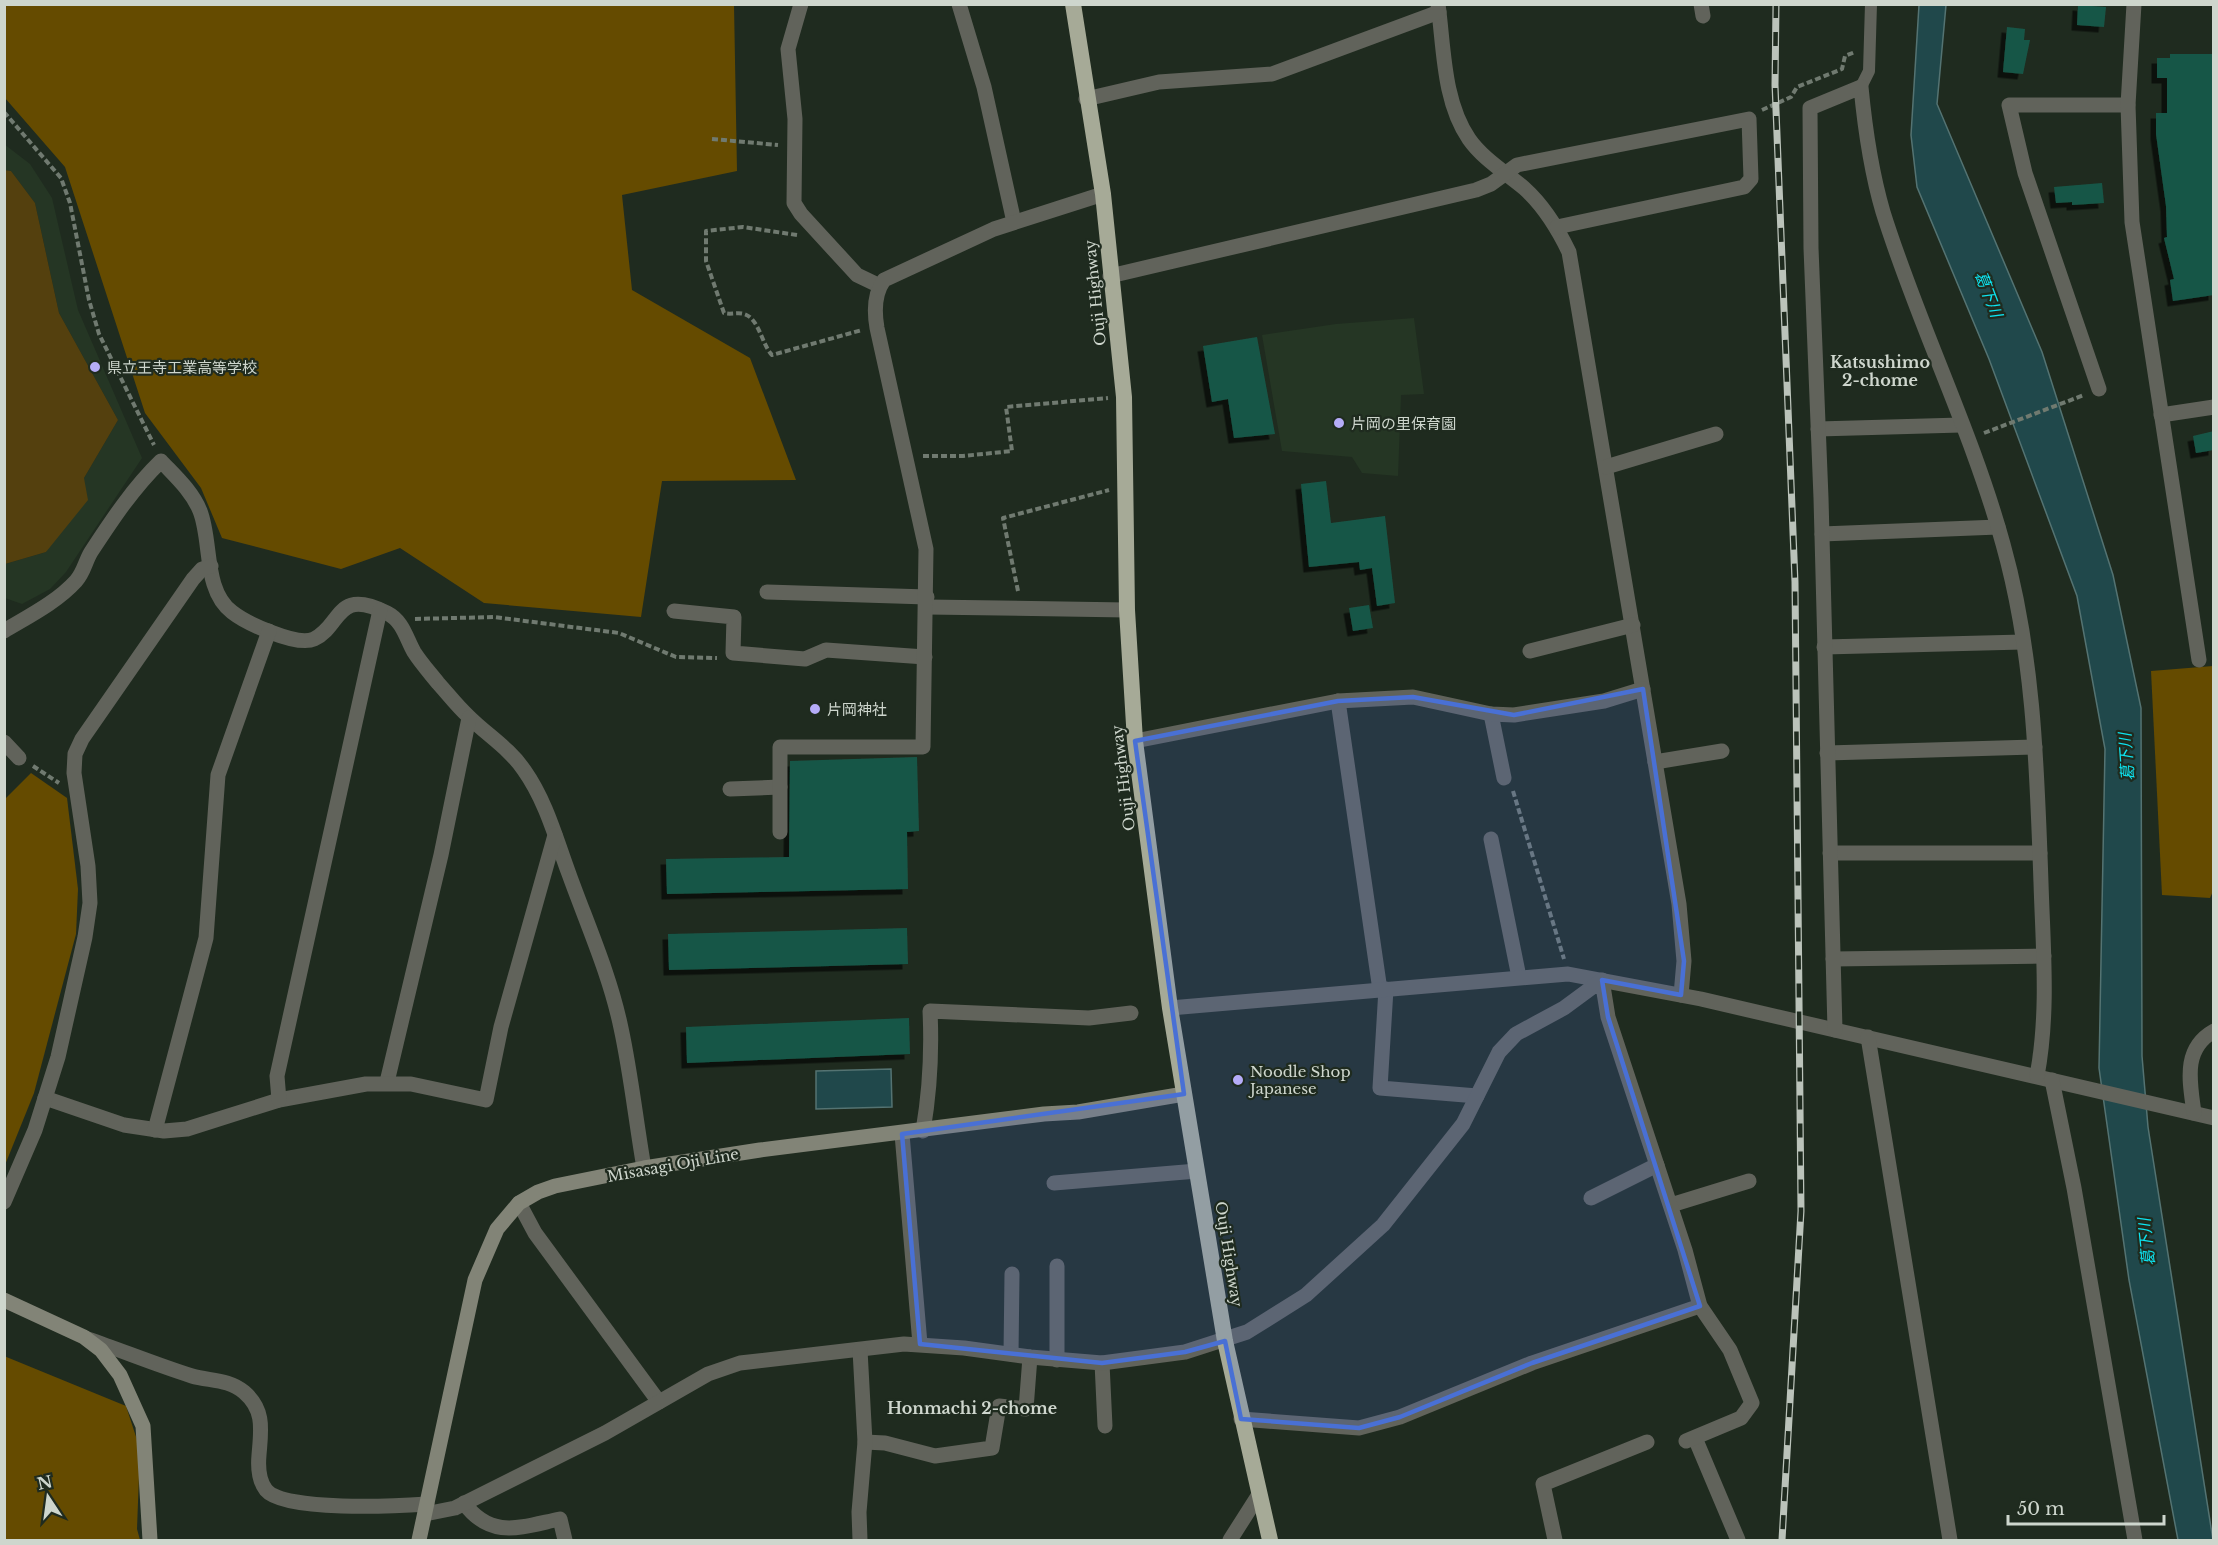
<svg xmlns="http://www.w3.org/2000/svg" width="2218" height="1545" viewBox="0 0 2218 1545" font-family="'Libre Baskerville','Noto Sans JP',serif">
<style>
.built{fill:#253624}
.green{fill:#54400e}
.forest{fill:#654b00}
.water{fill:#20484b;stroke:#547372;stroke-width:1.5}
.building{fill:#195647;filter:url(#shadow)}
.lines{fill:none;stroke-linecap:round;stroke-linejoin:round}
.path{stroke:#707a70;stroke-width:4;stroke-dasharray:6 3;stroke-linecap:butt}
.service{stroke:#61635b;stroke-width:12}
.minor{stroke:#61635b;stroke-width:15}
.tertiary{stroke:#61635b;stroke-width:15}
.secondary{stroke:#828477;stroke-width:15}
.trunk{stroke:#a6aa97;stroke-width:16}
.rail-casing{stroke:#bbc3ba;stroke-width:7}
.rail{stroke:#1f2b1f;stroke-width:4.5;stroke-dasharray:14;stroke-linecap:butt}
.marked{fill:#4970d5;fill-opacity:0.2;stroke:#4970d5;stroke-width:4.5;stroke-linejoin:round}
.poi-dot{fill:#b5acf8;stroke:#1f2b1f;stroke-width:2}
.labels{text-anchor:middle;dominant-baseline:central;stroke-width:4.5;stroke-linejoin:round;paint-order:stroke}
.street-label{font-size:15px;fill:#ced6cd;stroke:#1f2b1f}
.poi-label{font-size:15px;fill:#ced6cd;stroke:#1f2b1f;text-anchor:start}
.water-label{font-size:16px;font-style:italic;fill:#0de4f1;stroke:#1f2b1f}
.neighbourhood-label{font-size:16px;font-weight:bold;fill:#ced6cd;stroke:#1f2b1f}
</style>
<defs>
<filter id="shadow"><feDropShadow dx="-5.5" dy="5.5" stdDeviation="0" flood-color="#0009"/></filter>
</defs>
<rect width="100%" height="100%" fill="#1f2b1f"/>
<g class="built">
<polygon points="4,144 30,164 52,198 78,310 142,458 66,572 50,589 22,604 5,598 5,564 46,552 84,478 118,420 59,313 35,203 11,171 5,170"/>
<polygon points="1414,318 1424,394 1401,395 1398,476 1362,473 1352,457 1282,451 1262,335 1336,324"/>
</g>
<polygon class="green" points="4,170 11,171 35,203 59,313 118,420 84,478 88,500 46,552 5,564"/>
<g class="forest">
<polygon points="4,5 734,5 737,171 622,195 632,290 750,358 796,480 662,481 641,617 484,603 400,548 341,569 222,538 201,488 145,413 65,167 5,98"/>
<polygon points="2213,666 2214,889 2210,898 2162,895 2151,671"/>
<polygon points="31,773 67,798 78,889 76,934 34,1093 5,1165 5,799"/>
<polygon points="4,1356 126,1406 140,1449 137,1529 140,1540 5,1540"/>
</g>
<g class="water">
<polygon points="1919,5 1946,5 1937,104 2042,352 2113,575 2141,708 2142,1056 2148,1127 2213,1540 2178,1540 2129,1280 2099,1068 2105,749 2077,596 1989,359 1917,187 1911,135"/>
<polygon points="891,1069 892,1107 816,1109 816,1071"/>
</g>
<g class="building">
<polygon points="2078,5 2106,7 2104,27 2077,25"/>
<polygon points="2007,27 2025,29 2024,40 2030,40 2023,74 2003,72"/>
<polygon points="2170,54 2214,54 2214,295 2173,301 2170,280 2174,279 2164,238 2167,237 2166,206 2156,134 2156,113 2167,113 2167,78 2157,78 2157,58 2170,58"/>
<polygon points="2102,183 2104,203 2072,205 2072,202 2056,203 2054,187"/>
<polygon points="1257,337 1275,434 1234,438 1228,399 1212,402 1203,346"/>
<polygon points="2214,431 2214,450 2196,453 2193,436"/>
<polygon points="1326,481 1331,523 1385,516 1395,603 1377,606 1372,568 1360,570 1359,562 1309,567 1301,484"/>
<polygon points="1369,605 1373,628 1353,631 1349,608"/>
<polygon points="917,757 919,831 907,832 908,889 667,894 666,859 789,857 790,761"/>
<polygon points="907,928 908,964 669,970 668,934"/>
<polygon points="909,1018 910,1054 687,1063 686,1027"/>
</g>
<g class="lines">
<g class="path">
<polyline points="1762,110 1791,97 1797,87 1842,69 1845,56 1855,52"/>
<polyline points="4,112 61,178 70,203 89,300 99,334 154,445"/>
<polyline points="712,139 778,145"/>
<path d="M797,235L743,227L706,231V261L724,313C731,315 737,312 744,314C759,318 762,345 772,355L862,330"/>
<polyline points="1984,433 2084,395"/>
<polyline points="923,456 963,456 1012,451 1006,407 1108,398"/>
<polyline points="1018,591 1003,518 1109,490"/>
<polyline points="415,619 494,617 619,633 676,657 717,658"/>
<polyline points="33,766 59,783"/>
<polyline points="1513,791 1564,959"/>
</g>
<polyline class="service" points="1861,87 1869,71 1871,4"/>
<g class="minor">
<polyline points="801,4 788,49 795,119 794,203 801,214 857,275 880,286"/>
<polyline points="959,4 984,87 1014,222"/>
<path d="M1438,4C1444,48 1443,101 1469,139C1482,158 1506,173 1524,188C1544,206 1557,227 1569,252L1679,904L1684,961L1681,995"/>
<polyline points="1701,4 1703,16"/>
<polyline points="1086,99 1159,82 1272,74 1439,12"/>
<polyline points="1110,276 1476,190 1491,184 1517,165 1749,119 1751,179 1744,187 1557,227"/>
<polyline points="2099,389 2025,173 2009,105 2128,105"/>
<polyline points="2161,415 2214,407"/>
<polyline points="1818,429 1961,425"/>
<polyline points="1606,467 1716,434"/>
<polyline points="1822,534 1998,527"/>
<polyline points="767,592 927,597"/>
<polyline points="927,607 1127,610"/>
<polyline points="674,611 734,617 733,653 805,659 826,650 925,657"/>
<path d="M4,631C29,616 57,602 76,581C84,572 85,562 91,552C112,520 133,488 161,461C175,476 192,491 200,511C212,541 203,590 232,612C246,623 297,647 314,639C342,626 335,587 387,613C403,621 406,638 414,652C421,663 430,673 438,683C448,694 457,706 468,716C487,735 509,748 524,770C546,801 556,839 569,874C587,924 610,975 621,1028C631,1074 636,1122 644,1168"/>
<polyline points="1824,647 2023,642"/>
<polyline points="1530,651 1633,625"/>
<polyline points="1338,701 1380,990"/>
<polyline points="1491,714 1504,778"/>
<polyline points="1135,741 1338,701 1413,697 1491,714 1514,715 1604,701 1643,689"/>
<polyline points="4,742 19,758"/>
<polyline points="1827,753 2035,747"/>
<polyline points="1655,762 1722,751"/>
<polyline points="730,789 780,787"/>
<path d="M780,832V747H923L926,549L877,328C874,311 874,294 884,280L994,229L1103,194"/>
<polyline points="1491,839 1519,977"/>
<polyline points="1830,853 2040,853"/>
<polyline points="1833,959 2044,956"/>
<polyline points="1386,989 1380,1088 1477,1096"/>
<polyline points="1170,1008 1568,974 1701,999 2214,1118"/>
<path d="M1835,1030L1821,498L1811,248L1810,108L1861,87C1865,129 1871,171 1883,212C1918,324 1972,431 2003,544C2034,654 2037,769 2041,883C2043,948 2049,1012 2037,1076"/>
<polyline points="1868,1037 1950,1540"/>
<polyline points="2052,1080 2074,1188 2135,1540"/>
<polyline points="387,1082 441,855 469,718"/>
<polyline points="45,1098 124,1125 164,1131 187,1129 279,1100 366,1084 411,1084 486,1100 501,1027 555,835"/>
<polyline points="279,1100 277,1076 380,610"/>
<path d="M2194,1113C2190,1082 2182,1049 2214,1031"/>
<polyline points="155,1130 206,938 218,775 269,631"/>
<path d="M923,1131C930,1090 932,1052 930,1011L1089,1018L1131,1013"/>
<polyline points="902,1134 920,1344"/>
<polyline points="1054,1183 1197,1171"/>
<polyline points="1591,1198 1657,1165"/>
<polyline points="4,1202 35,1130 58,1057 85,937 90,903 88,866 74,773 75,754 82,739 193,579 202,569 211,566"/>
<polyline points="519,1203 535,1233 659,1402"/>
<polyline points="1671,1205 1749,1181"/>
<polyline points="1057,1266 1057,1360"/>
<path d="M88,1339C123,1351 157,1365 192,1376C209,1381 229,1379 244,1392C265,1410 261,1430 259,1455C258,1466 259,1481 266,1490C284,1512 397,1506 427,1504"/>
<polyline points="1011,1354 1012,1274"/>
<polyline points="1102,1363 1105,1426"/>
<polyline points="1241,1419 1359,1428 1400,1417 1532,1363 1700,1306"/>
<polyline points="1695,1438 1738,1540"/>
<polyline points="865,1442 885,1443 935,1456 992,1448 999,1406 1026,1409 1030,1357"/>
<path d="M464,1503C491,1540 521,1527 560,1519L565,1540"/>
<polyline points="425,1514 455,1508 605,1433 708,1374 740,1363 904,1344 964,1348 1030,1357 1102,1363 1185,1352 1247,1332 1306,1295 1383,1225 1463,1124 1499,1052 1516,1034 1564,1008 1602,980 1608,1017 1685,1250 1700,1306 1730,1350 1752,1403 1741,1418 1686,1441"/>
<polyline points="860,1540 859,1512 865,1442 860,1350"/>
<polyline points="1230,1540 1258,1496"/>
<polyline points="1555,1540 1543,1484 1647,1442"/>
</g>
<polyline class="tertiary" points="2134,4 2128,105 2132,222 2199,660"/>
<g class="secondary">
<polyline points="4,1300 84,1337 101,1350 120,1375 143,1426 150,1540"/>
<polyline points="419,1540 475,1280 497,1229 519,1203 538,1192 555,1186 644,1168 760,1150 1044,1114 1078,1112 1184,1094"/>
</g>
<polyline class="trunk" points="1073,4 1103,194 1124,397 1127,610 1135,741 1170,1008 1225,1341 1270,1540"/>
<defs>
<polyline id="rail" points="1776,4 1775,85 1795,582 1801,1211 1782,1540"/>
</defs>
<use href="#rail" class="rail-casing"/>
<use href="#rail" class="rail"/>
</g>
<path class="marked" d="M1643,689L1684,961L1681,995L1602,980L1608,1017L1700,1306L1532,1363L1400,1417L1359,1428L1241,1419L1225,1341L1185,1352L1102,1363L920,1344L902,1134L1184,1094L1135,741L1338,701L1413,697L1514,715Z"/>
<g class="poi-dot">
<circle cx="95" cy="367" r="6"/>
<circle cx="1339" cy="423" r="6"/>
<circle cx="815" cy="709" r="6"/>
<circle cx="1238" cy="1080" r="6"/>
</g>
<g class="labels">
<g class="street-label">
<text transform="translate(1095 293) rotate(-96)">Ouji Highway</text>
<text transform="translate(1123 778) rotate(-97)">Ouji Highway</text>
<text transform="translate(673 1165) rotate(-10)">Misasagi Oji Line</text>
<text transform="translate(1229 1254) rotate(81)">Ouji Highway</text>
</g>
<g class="poi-label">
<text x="107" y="367">県立王寺工業高等学校</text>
<text x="1351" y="423">片岡の里保育園</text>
<text x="827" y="709">片岡神社</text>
<text x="1250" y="1071">Noodle Shop<tspan x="1250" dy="17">Japanese</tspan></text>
</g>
<g class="water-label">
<text transform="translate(1989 294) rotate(69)">葛下川</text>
<text transform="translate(2126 757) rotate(-94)">葛下川</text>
<text transform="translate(2146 1242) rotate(-96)">葛下川</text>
</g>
<g class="neighbourhood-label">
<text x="1880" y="362">Katsushimo<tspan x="1880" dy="18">2-chome</tspan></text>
<text x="972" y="1408">Honmachi 2-chome</text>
</g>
</g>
<rect width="2218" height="1545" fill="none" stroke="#ced6cd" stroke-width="12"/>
<g transform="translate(48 1497) rotate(347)" stroke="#1f2b1f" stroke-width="4.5" paint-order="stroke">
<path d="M0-4.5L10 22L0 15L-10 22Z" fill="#ced6cd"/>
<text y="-9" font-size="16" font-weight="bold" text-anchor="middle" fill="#ced6cd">N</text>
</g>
<path d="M2008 1515v9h156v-9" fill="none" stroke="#ced6cd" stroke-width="3"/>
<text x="2017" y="1515" font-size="18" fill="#ced6cd" stroke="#1f2b1f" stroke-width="4.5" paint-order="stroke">50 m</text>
</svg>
